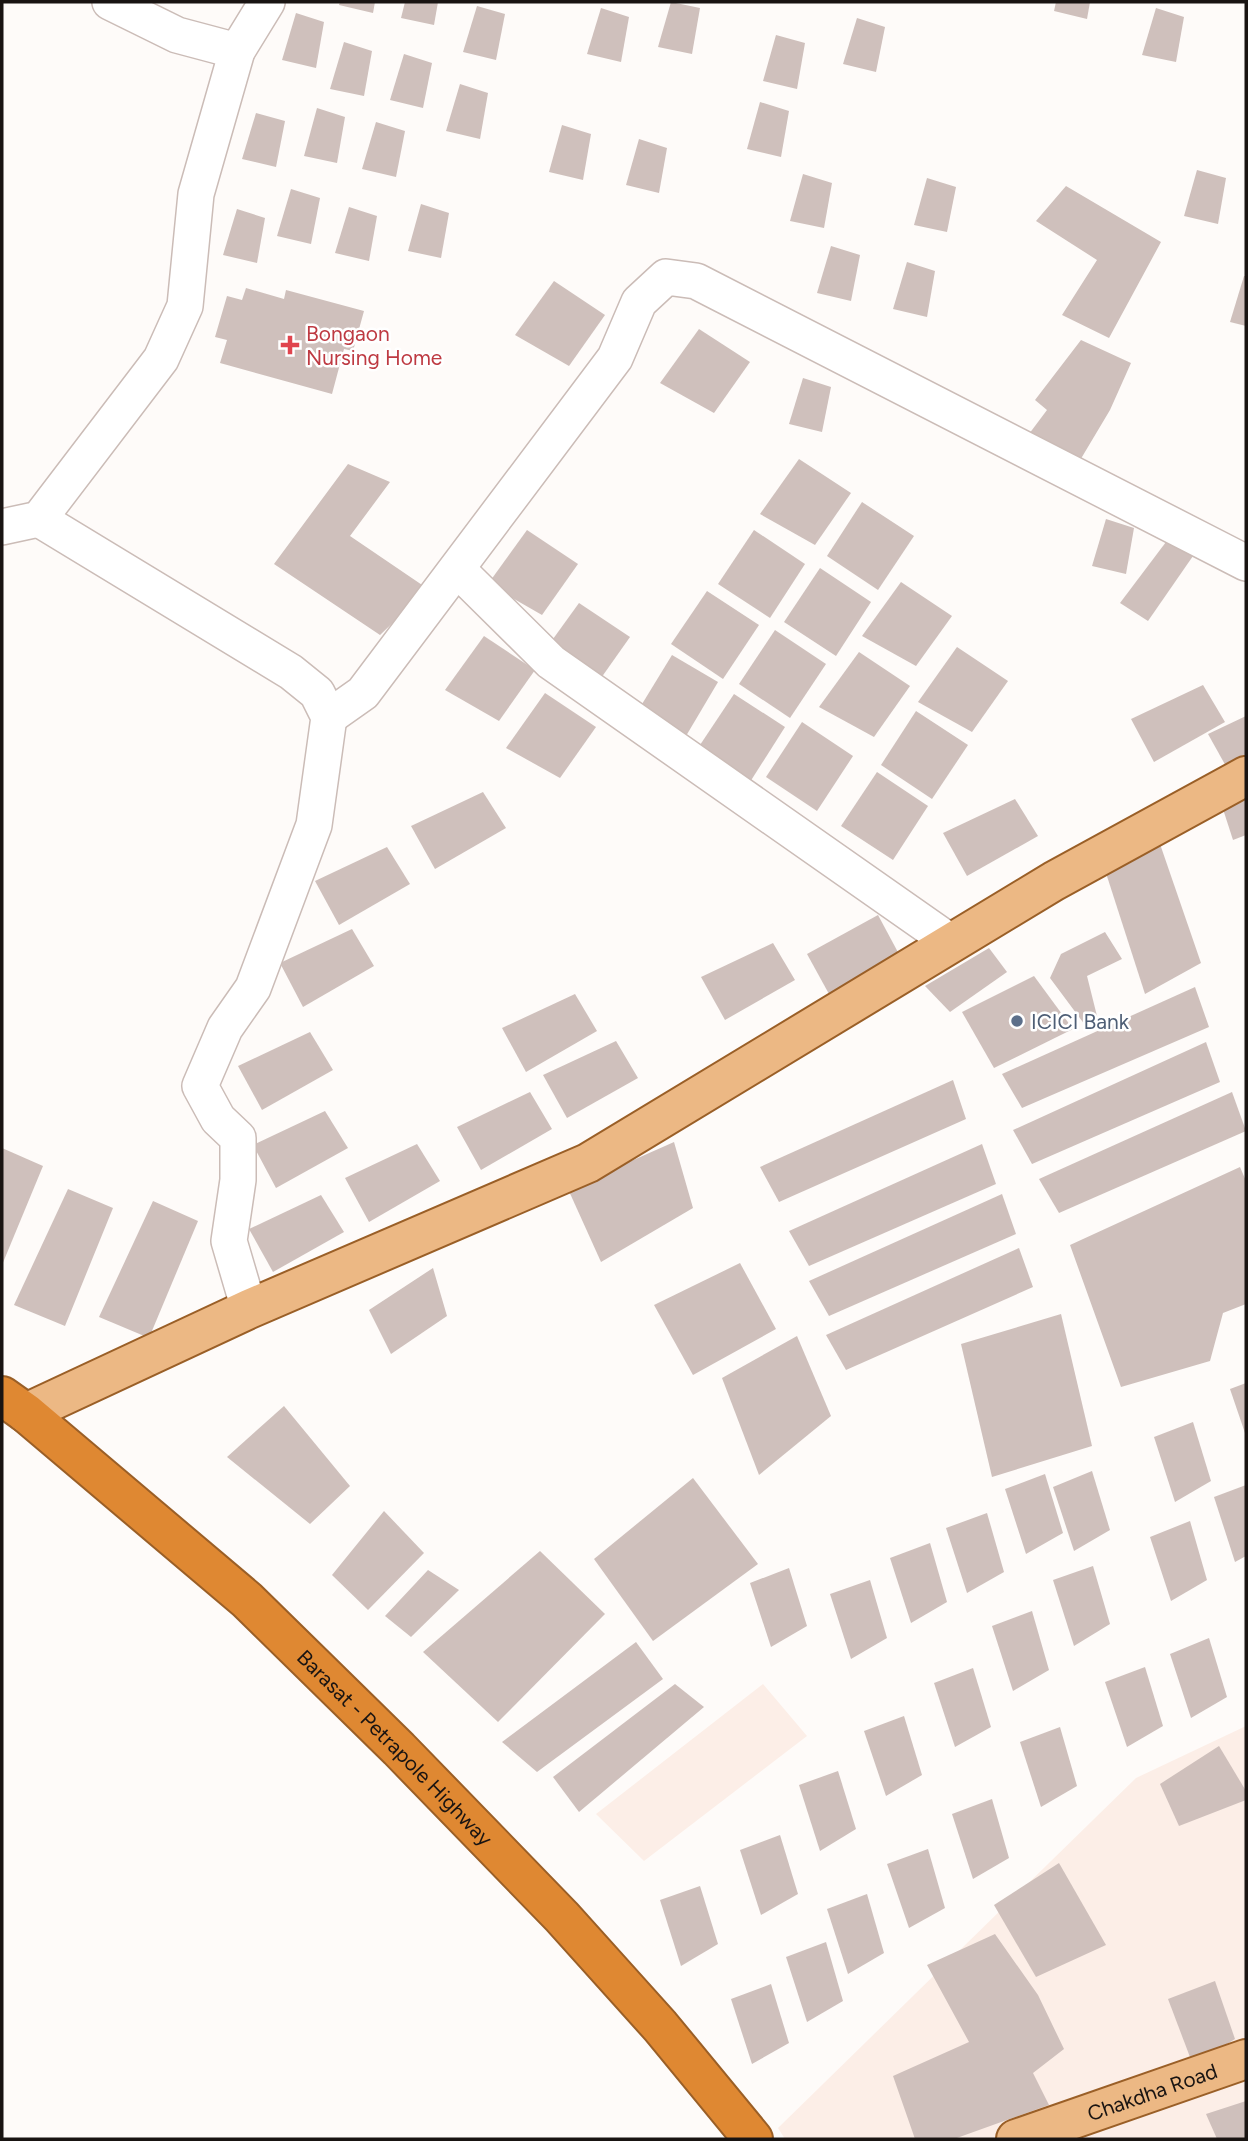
<svg xmlns="http://www.w3.org/2000/svg" width="1248" height="2141" viewBox="0 0 1248 2141" font-family="Figtree,sans-serif">
<style>
.commercial{fill:#fceee7}
.building{fill:#cfc0bc}
.lines{fill:none;stroke-linecap:round;stroke-linejoin:round}
.street-casing{stroke:#cbbcb7;stroke-width:38}
.primary-casing{stroke:#9a5f27;stroke-width:42}
.highway-casing{stroke:#9a5f27;stroke-width:42}
.street{stroke:#fff;stroke-width:35}
.primary{stroke:#ecb884;stroke-width:38}
.highway{stroke:#df8832;stroke-width:38}
.health-dot{fill:#e0444e;stroke:#fff;stroke-width:2.5}
.service-dot{fill:#5c6f8a;stroke:#fff;stroke-width:2.5}
.labels{text-anchor:middle;dominant-baseline:central;stroke-width:5;stroke-linejoin:round;paint-order:stroke}
.health-label{font-size:21px;fill:#be3a42;stroke:#fff;text-anchor:start}
.service-label{font-size:21px;fill:#4e5e75;stroke:#fff;text-anchor:start}
.street-label{font-size:21px;fill:#191412;stroke:#fff}
</style>
<rect width="100%" height="100%" fill="#fefbf9"/>
<g class="commercial">
<polygon points="763,1684 807,1736 644,1861 596,1814"/>
<polygon points="1246,1726 1246,2139 785,2139 778,2128 1136,1778"/>
</g>
<g class="building">
<polygon points="340,2 375,2 373,13 339,5"/>
<polygon points="405,2 438,2 434,25 401,18"/>
<polygon points="671,2 700,8 692,54 658,47"/>
<polygon points="1056,2 1090,2 1087,19 1054,11"/>
<polygon points="477,6 505,14 496,60 463,52"/>
<polygon points="601,8 629,17 621,62 587,54"/>
<polygon points="1156,8 1184,17 1176,62 1142,55"/>
<polygon points="296,13 324,22 316,68 282,60"/>
<polygon points="857,18 885,27 876,72 843,64"/>
<polygon points="776,35 805,43 797,89 763,81"/>
<polygon points="344,42 372,51 364,96 330,89"/>
<polygon points="404,54 432,63 423,108 390,100"/>
<polygon points="460,84 488,93 480,139 446,131"/>
<polygon points="760,102 789,111 781,157 747,149"/>
<polygon points="317,108 345,117 337,163 304,156"/>
<polygon points="256,113 285,121 276,167 242,159"/>
<polygon points="376,122 405,131 396,177 362,169"/>
<polygon points="562,125 591,134 583,180 549,172"/>
<polygon points="639,139 667,148 659,193 626,185"/>
<polygon points="1197,170 1226,178 1218,224 1184,216"/>
<polygon points="803,174 832,183 824,228 790,221"/>
<polygon points="927,178 956,187 947,232 914,225"/>
<polygon points="1066,186 1161,242 1109,338 1062,315 1097,260 1036,221"/>
<polygon points="291,189 320,198 311,244 277,236"/>
<polygon points="421,204 449,213 441,258 408,251"/>
<polygon points="349,207 377,216 369,261 335,253"/>
<polygon points="237,209 265,218 257,263 223,255"/>
<polygon points="831,246 860,255 851,301 817,293"/>
<polygon points="907,262 935,271 927,317 893,309"/>
<polygon points="1244,276 1246,276 1246,326 1230,322"/>
<polygon points="554,281 605,315 569,366 515,335"/>
<polygon points="246,288 284,299 286,290 364,311 353,351 344,349 332,394 220,363 227,340 215,337 227,296 242,300"/>
<polygon points="699,329 750,362 714,413 660,383"/>
<polygon points="1081,340 1131,363 1110,410 1079,462 1029,434 1047,410 1035,400"/>
<polygon points="803,378 831,387 822,432 789,424"/>
<polygon points="799,459 851,493 815,545 760,514"/>
<polygon points="348,464 390,482 350,536 428,589 380,635 274,564"/>
<polygon points="862,502 914,536 878,590 827,556"/>
<polygon points="1106,519 1134,528 1126,574 1092,566"/>
<polygon points="527,530 578,564 542,615 488,584"/>
<polygon points="754,530 805,564 770,618 718,584"/>
<polygon points="1169,538 1193,556 1148,621 1120,603"/>
<polygon points="820,568 871,602 836,656 784,622"/>
<polygon points="901,582 952,616 916,666 862,636"/>
<polygon points="707,591 759,625 723,679 671,644"/>
<polygon points="579,603 630,637 594,688 540,657"/>
<polygon points="775,630 826,664 790,718 739,684"/>
<polygon points="484,636 535,670 499,721 445,690"/>
<polygon points="957,647 1008,681 972,732 918,702"/>
<polygon points="859,652 910,686 874,737 819,707"/>
<polygon points="672,655 718,682 686,736 639,709"/>
<polygon points="1203,685 1225,722 1154,762 1131,719"/>
<polygon points="545,693 596,727 560,778 506,748"/>
<polygon points="734,694 785,727 750,782 698,748"/>
<polygon points="916,711 968,745 932,799 881,765"/>
<polygon points="1246,716 1246,769 1232,777 1208,734"/>
<polygon points="802,722 853,756 817,811 766,777"/>
<polygon points="877,772 928,806 893,860 841,826"/>
<polygon points="483,792 506,828 435,869 411,826"/>
<polygon points="1246,794 1246,835 1233,840 1222,806"/>
<polygon points="1015,799 1038,836 967,876 943,833"/>
<polygon points="1160,844 1201,963 1145,994 1105,870"/>
<polygon points="387,847 410,884 339,925 315,881"/>
<polygon points="878,915 900,956 829,994 807,954"/>
<polygon points="352,929 374,966 303,1007 280,963"/>
<polygon points="1105,932 1122,959 1087,976 1098,1020 1085,1025 1050,978 1061,954"/>
<polygon points="773,943 795,980 725,1020 701,977"/>
<polygon points="989,948 1007,972 950,1012 925,986"/>
<polygon points="1034,976 1073,1029 994,1068 962,1012"/>
<polygon points="1195,987 1209,1027 1022,1108 1002,1074"/>
<polygon points="575,994 597,1031 526,1072 502,1028"/>
<polygon points="310,1032 333,1070 262,1110 238,1066"/>
<polygon points="616,1041 638,1078 567,1118 543,1075"/>
<polygon points="1206,1042 1220,1082 1032,1164 1013,1130"/>
<polygon points="953,1080 966,1119 779,1202 760,1167"/>
<polygon points="530,1092 552,1129 481,1170 457,1127"/>
<polygon points="1232,1092 1246,1131 1059,1213 1039,1179"/>
<polygon points="325,1111 348,1148 276,1188 253,1145"/>
<polygon points="674,1142 693,1208 601,1262 568,1189"/>
<polygon points="417,1144 440,1181 369,1222 345,1178"/>
<polygon points="982,1144 996,1184 809,1266 789,1231"/>
<polygon points="2,1148 43,1166 2,1265"/>
<polygon points="1240,1167 1246,1181 1246,1304 1223,1313 1210,1361 1121,1387 1070,1245"/>
<polygon points="68,1189 113,1208 65,1326 14,1305"/>
<polygon points="1002,1194 1016,1234 829,1316 809,1281"/>
<polygon points="321,1195 344,1232 273,1272 249,1229"/>
<polygon points="153,1201 198,1221 149,1338 99,1317"/>
<polygon points="1019,1248 1033,1287 846,1370 826,1335"/>
<polygon points="740,1263 776,1329 693,1375 654,1305"/>
<polygon points="433,1268 447,1316 391,1354 369,1310"/>
<polygon points="1061,1314 1092,1446 992,1477 961,1344"/>
<polygon points="797,1336 831,1416 759,1475 722,1378"/>
<polygon points="1246,1383 1246,1436 1230,1389"/>
<polygon points="284,1406 350,1486 310,1524 227,1457"/>
<polygon points="1193,1422 1211,1481 1175,1502 1154,1437"/>
<polygon points="1092,1471 1110,1530 1074,1551 1053,1487"/>
<polygon points="1045,1474 1063,1533 1026,1554 1005,1489"/>
<polygon points="693,1478 758,1564 653,1641 594,1559"/>
<polygon points="1246,1485 1246,1556 1235,1562 1214,1497"/>
<polygon points="384,1511 424,1553 368,1610 332,1575"/>
<polygon points="987,1513 1004,1572 967,1593 946,1528"/>
<polygon points="1190,1521 1207,1580 1171,1601 1150,1537"/>
<polygon points="930,1543 947,1602 911,1623 890,1558"/>
<polygon points="540,1551 605,1614 498,1722 423,1652"/>
<polygon points="1093,1566 1110,1624 1074,1646 1053,1580"/>
<polygon points="789,1568 807,1626 771,1647 750,1583"/>
<polygon points="428,1570 459,1590 411,1637 385,1616"/>
<polygon points="870,1580 887,1638 851,1659 830,1594"/>
<polygon points="1032,1611 1049,1670 1013,1691 992,1626"/>
<polygon points="1209,1638 1227,1697 1191,1718 1170,1654"/>
<polygon points="636,1642 663,1679 537,1772 502,1742"/>
<polygon points="1145,1667 1163,1726 1127,1747 1105,1682"/>
<polygon points="973,1668 991,1727 955,1747 934,1683"/>
<polygon points="675,1684 704,1707 579,1812 553,1777"/>
<polygon points="904,1716 922,1775 886,1796 864,1731"/>
<polygon points="1060,1727 1077,1786 1041,1807 1020,1742"/>
<polygon points="1219,1746 1246,1791 1246,1800 1179,1826 1160,1784"/>
<polygon points="838,1771 856,1829 820,1851 799,1785"/>
<polygon points="992,1799 1009,1858 973,1879 952,1814"/>
<polygon points="780,1835 798,1894 761,1915 740,1850"/>
<polygon points="928,1849 945,1908 909,1928 887,1864"/>
<polygon points="1059,1863 1106,1945 1036,1977 994,1905"/>
<polygon points="700,1886 718,1944 681,1966 660,1900"/>
<polygon points="867,1894 884,1953 848,1974 827,1909"/>
<polygon points="995,1934 1038,1995 1064,2049 1033,2073 1049,2105 954,2139 915,2139 893,2076 969,2042 927,1965"/>
<polygon points="826,1942 843,2001 807,2022 786,1957"/>
<polygon points="1215,1981 1235,2039 1193,2065 1168,1999"/>
<polygon points="771,1984 789,2043 752,2064 731,1999"/>
<polygon points="1246,2101 1246,2139 1217,2139 1206,2114"/>
</g>
<g class="lines">
<defs>
<g id="street">
<polyline points="110,2 177,35 237,51"/>
<polyline points="39,519 291,672 317,693 329,717 314,825 253,988 225,1028 200,1086 218,1119 238,1138 238,1180 229,1241 249,1309"/>
<polyline points="2,527 39,519 161,359 185,306 196,194 237,51 267,2"/>
<polyline points="457,569 551,662 952,943"/>
<polyline points="329,717 363,693 615,358 639,302 666,277 696,281 1246,563"/>
</g>
<g id="primary">
<polyline points="26,1413 249,1309 588,1163 1054,881 1246,776"/>
<path id="s1" d="M1016,2139L1246,2059"/>
</g>
<g id="highway">
<path id="s2" d="M2,1396L26,1413L247,1600L399,1749L562,1917L660,2026L753,2139"/>
</g>
</defs>
<use href="#street" class="street-casing"/>
<use href="#primary" class="primary-casing"/>
<use href="#highway" class="highway-casing"/>
<use href="#street" class="street"/>
<use href="#primary" class="primary"/>
<use href="#highway" class="highway"/>
</g>
<path class="health-dot" d="M286.5 334.5h7v7h7v7h-7v7h-7v-7h-7v-7h7z"/>
<circle class="service-dot" cx="1017" cy="1021" r="7"/>
<g class="labels">
<g class="health-label">
<text x="306" y="333">Bongaon<tspan x="306" dy="24">Nursing Home</tspan></text>
</g>
<g class="service-label">
<text x="1031" y="1021">ICICI Bank</text>
</g>
<g class="street-label">
<text stroke="none"><textPath href="#s2" startOffset="528">Barasat - Petrapole Highway</textPath></text>
<text stroke="none"><textPath href="#s1" startOffset="144">Chakdha Road</textPath></text>
</g>
</g>
<rect width="1248" height="2141" fill="none" stroke="#191412" stroke-width="7"/>
</svg>
